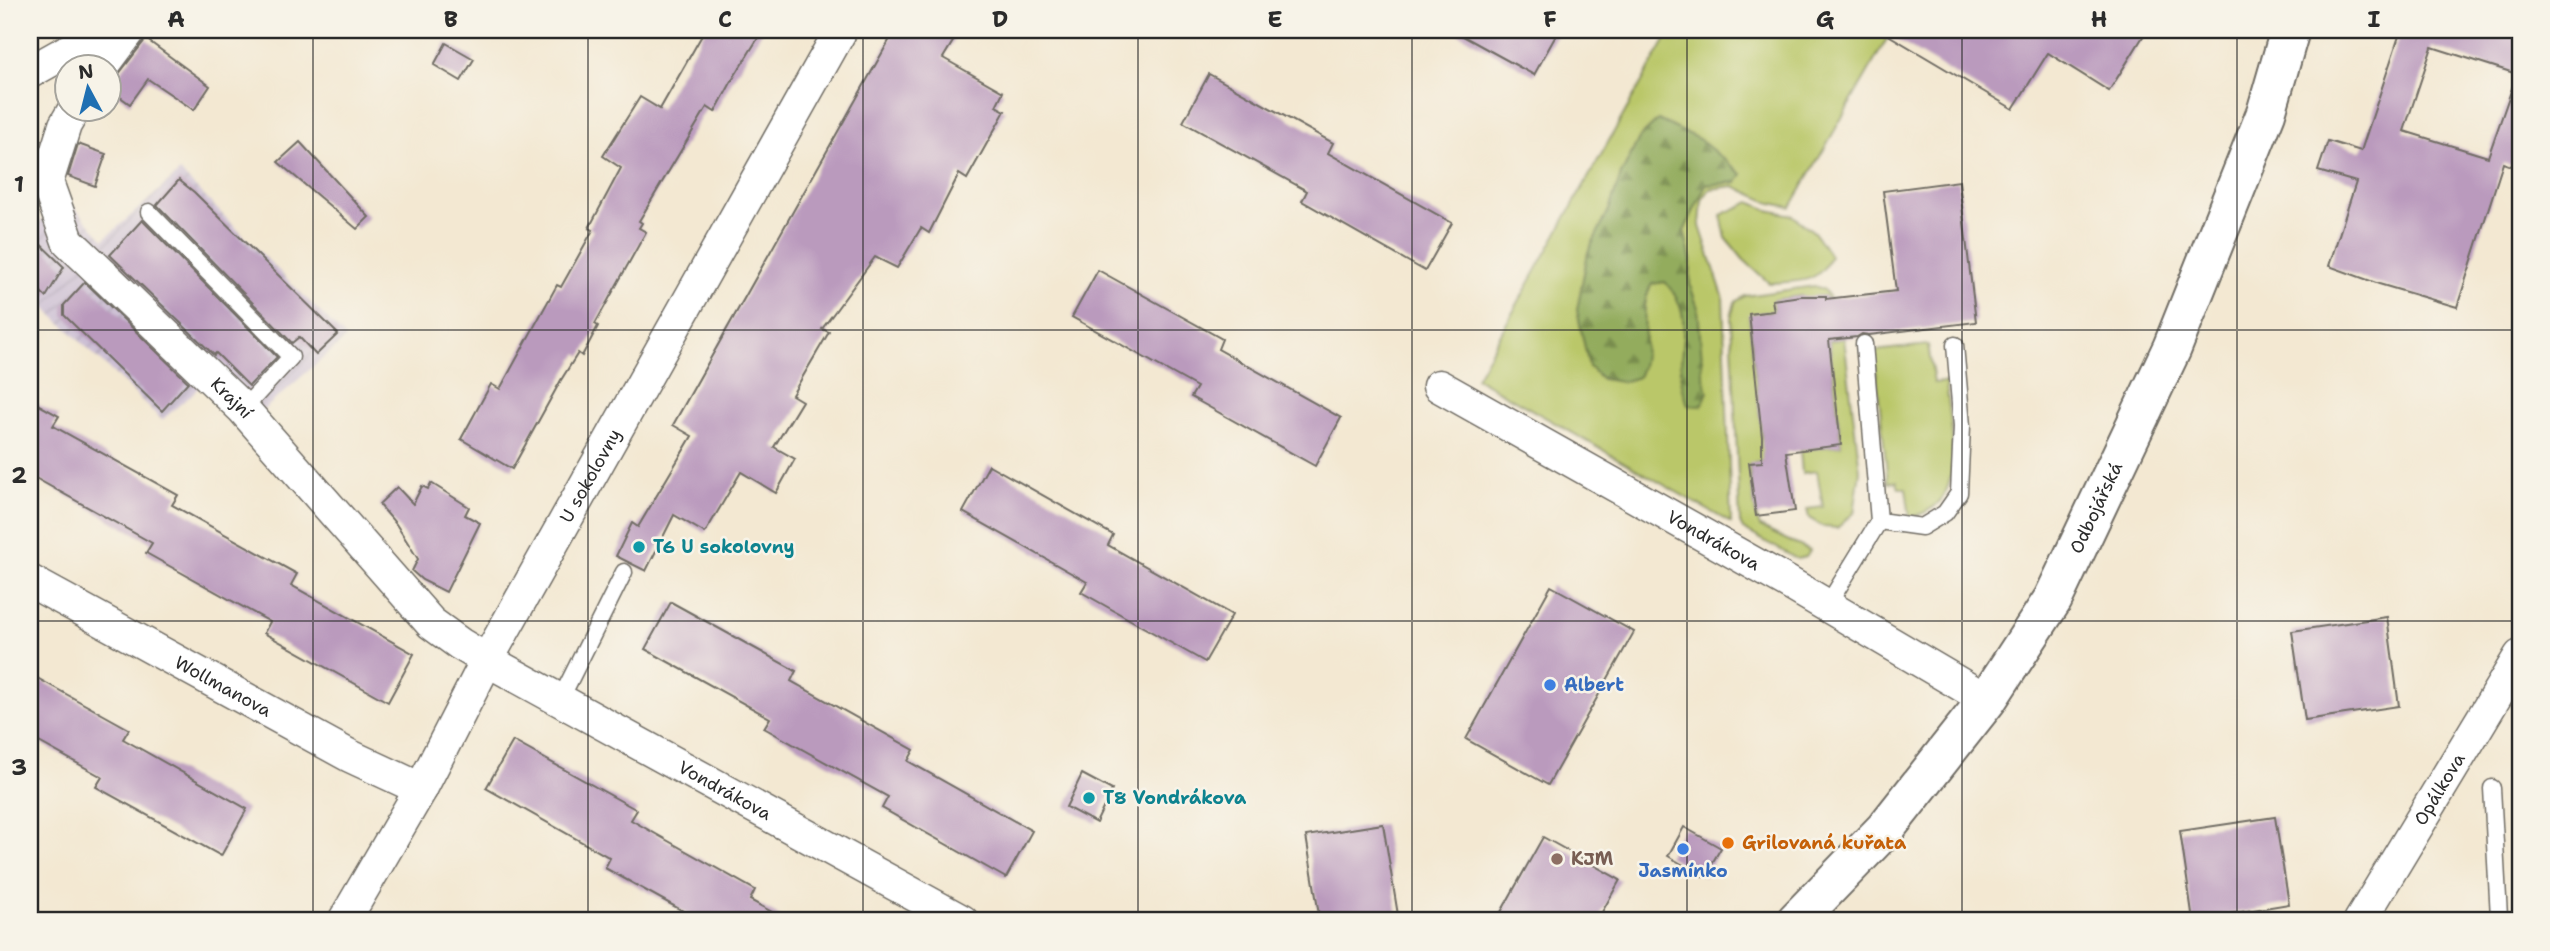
<svg xmlns="http://www.w3.org/2000/svg" width="2550" height="951" viewBox="0 0 2550 951" font-family="'Shantell Sans',sans-serif">
<style>
.industrial{fill:url(#industrial-furrows)}
.green{fill:#bac769;stroke:#72794a;stroke-width:2}
.forest{fill:url(#forest-firs);stroke:#5f6c44;stroke-width:2}
.building{fill:#ba9abd;fill-rule:evenodd}
.lines{fill:none;stroke-linecap:round;stroke-linejoin:round}
.service-casing{stroke:#716d65;stroke-width:19}
.minor-casing{stroke:#716d65;stroke-width:35}
.tertiary-casing{stroke:#716d65;stroke-width:42}
.service{stroke:#fff;stroke-width:16}
.minor{stroke:#fff;stroke-width:32}
.tertiary{stroke:#fff;stroke-width:38}
.grid{fill:none;stroke:#2b2b2b;stroke-width:2;stroke-opacity:0.55}
.culture-dot{fill:#0f9aa8;stroke:#f7f3e8;stroke-width:2.5}
.shop-dot{fill:#3f7fe0;stroke:#f7f3e8;stroke-width:2.5}
.food-dot{fill:#e8710a;stroke:#f7f3e8;stroke-width:2.5}
.education-dot{fill:#8d6e63;stroke:#f7f3e8;stroke-width:2.5}
.labels{text-anchor:middle;dominant-baseline:central;stroke-width:5;stroke-linejoin:round;paint-order:stroke}
.street-label{font-size:18px;fill:#2b2b2b;stroke:#f7f3e8}
.culture-label{font-size:18px;font-weight:bold;fill:#0d838f;stroke:#f7f3e8;text-anchor:start}
.shop-label{font-size:18px;font-weight:bold;fill:#366cbe;stroke:#f7f3e8;text-anchor:start}
.food-label{font-size:18px;font-weight:bold;fill:#c56008;stroke:#f7f3e8;text-anchor:start}
.education-label{font-size:18px;font-weight:bold;fill:#785e54;stroke:#f7f3e8;text-anchor:start}
.neatline{fill:none;stroke:#2b2b2b;stroke-width:2.5}
.grid-label{font-size:23px;text-anchor:middle;font-weight:bold;fill:#2b2b2b}
</style>
<defs>
<pattern id="industrial-furrows" width="10" height="10" patternUnits="userSpaceOnUse" patternTransform="scale(1.75)"><rect width="10" height="10" fill="#ccbfd4"/><path d="M-1 1l2-2M0 10L10 0M9 11l2-2" fill="none" stroke="#afa4b6"/></pattern>
<pattern id="forest-firs" width="22" height="20" patternUnits="userSpaceOnUse" patternTransform="scale(1.75)"><rect width="22" height="20" fill="#93ac5d"/><path d="M5 1l3.5 6h-7zM16 11l3.5 6h-7z" fill="#788c4d"/></pattern>
</defs>
<rect width="100%" height="100%" fill="#f7f3e8"/>
<filter id="ink" filterUnits="userSpaceOnUse"><feTurbulence type="fractalNoise" baseFrequency=".0143" numOctaves="2"/><feDisplacementMap in="SourceGraphic" scale="14" xChannelSelector="R" yChannelSelector="G"/><feConvolveMatrix kernelMatrix="1 2 1 2 8 2 1 2 1" color-interpolation-filters="sRGB"/></filter>
<filter id="wash" filterUnits="userSpaceOnUse"><feTurbulence type="fractalNoise" baseFrequency=".00686" numOctaves="4" result="noise"/><feDisplacementMap in="SourceGraphic" scale="28" xChannelSelector="R" yChannelSelector="G"/><feGaussianBlur stdDeviation="1.57" result="paint"/><feColorMatrix in="noise" values="0 0 0 0 0 0 0 0 0 0 0 0 0 0 0 0 0 1.4 0 .05"/><feComposite in="paint" operator="in"/></filter>
<g filter="url(#wash)">
<rect width="100%" height="100%" fill="#f3e8d2"/>
<polygon class="industrial" points="180,172 346,338 245,426 201,386 162,420 30,293 30,231 65,197 104,239"/>
<g class="green">
<polygon points="1671,30 1892,30 1791,207 1771,203 1734,186 1710,189 1702,200 1700,226 1723,296 1731,523 1476,378"/>
<path d="M1750,202L1768,210L1792,215L1814,232L1830,256C1820,285 1796,281 1769,283L1743,259L1726,238L1721,215Z"/>
<polygon points="1814,286 1823,289 1831,299 1826,299 1825,296 1813,297 1803,307 1801,296 1773,300 1774,311 1749,315 1765,461 1749,464 1756,516 1760,527 1810,551 1806,557 1797,559 1743,529 1740,523 1731,318 1735,302 1745,296"/>
<polygon points="1844,338 1860,471 1854,513 1837,528 1824,527 1809,518 1807,509 1823,507 1817,471 1802,473 1800,450 1841,445 1829,341"/>
<path d="M1928,345L1934,383L1946,382C1949,416 1963,475 1939,502C1931,511 1921,514 1910,518L1906,488H1899L1897,481L1888,482L1874,351Z"/>
</g>
<path class="forest" d="M1658,120L1699,139L1742,174L1737,182L1706,185L1684,231L1691,260L1690,285L1698,308L1703,373L1708,392L1701,406L1688,405C1685,397 1681,387 1681,378C1679,338 1695,315 1665,282L1652,284C1636,309 1653,347 1638,377L1622,382L1602,379L1589,367L1577,310L1588,252L1609,210L1621,175L1639,138Z"/>
<g id="blocks">
<g class="building">
<polygon points="705,30 763,30 734,77 715,112 707,107 639,221 642,223 639,228 646,232 595,324 598,326 582,356 578,353 561,380 512,469 461,439 491,384 500,389 557,285 561,287 593,230 589,228 621,168 603,156 640,97 660,109"/>
<polygon points="895,30 960,30 943,58 1003,92 996,106 1005,111 967,179 959,174 929,233 921,228 897,268 875,257 822,329 829,332 792,395 802,401 774,447 795,459 776,493 741,472 705,533 674,515 646,571 616,556 632,523 638,527 692,436 673,425"/>
<polygon points="1452,30 1559,30 1534,75"/>
<polygon points="1880,30 2147,30 2109,91 2048,53 2013,109"/>
<path d="M2396,30H2520V169L2503,163L2457,307L2379,284L2329,266L2356,182L2318,171L2328,141L2361,151L2399,36L2395,35ZM2432,47L2517,74L2488,157L2404,131Z"/>
<polygon points="146,39 210,86 194,110 148,79 130,104 108,88"/>
<polygon points="446,43 474,59 461,81 434,65"/>
<polygon points="1209,74 1333,143 1328,153 1452,223 1425,271 1302,201 1307,191 1183,122"/>
<polygon points="300,142 369,217 357,229 278,162"/>
<polygon points="78,144 106,154 95,186 68,176"/>
<polygon points="179,180 194,192 338,334 316,355 299,337 292,343 157,205"/>
<polygon points="1959,181 1976,322 1869,335 1862,334 1857,337 1829,340 1841,445 1786,452 1795,511 1756,516 1749,463 1762,462 1762,437 1749,314 1774,311 1772,300 1801,296 1826,296 1826,299 1896,291 1883,191"/>
<polygon points="142,220 277,357 249,386 216,353 214,355 110,255"/>
<polygon points="30,234 64,267 46,297 30,281"/>
<polygon points="1098,270 1222,339 1218,349 1341,418 1315,466 1191,397 1197,387 1072,317"/>
<polygon points="85,282 188,382 162,411 64,315 64,305"/>
<polygon points="30,400 59,416 53,426 178,495 172,505 297,574 291,585 414,654 388,702 264,633 270,622 146,553 152,543 30,475"/>
<polygon points="989,465 1113,535 1108,545 1232,615 1205,662 1081,592 1087,582 963,512"/>
<polygon points="431,483 469,507 465,515 480,523 446,592 422,580 412,571 418,559 396,524 379,504 397,487 413,504 422,486 428,489"/>
<polygon points="1551,586 1634,632 1548,785 1466,739"/>
<polygon points="671,602 796,671 791,681 914,750 908,761 1032,831 1006,878 882,808 888,797 764,728 770,718 645,649"/>
<polygon points="2387,617 2399,706 2305,720 2292,631"/>
<polygon points="30,674 129,729 123,739 247,809 221,856 96,787 102,777 30,737"/>
<polygon points="513,741 637,810 631,820 755,890 750,900 788,921 701,921 605,868 610,858 486,788"/>
<polygon points="1082,774 1112,790 1096,823 1066,807"/>
<polygon points="2275,817 2289,904 2193,920 2180,831"/>
<polygon points="1383,824 1399,921 1320,921 1306,836"/>
<polygon points="1684,827 1721,848 1704,877 1668,856"/>
<polygon points="1543,837 1620,880 1597,921 1496,921"/>
</g>
</g>
</g>
<g filter="url(#ink)">
<use href="#blocks" fill-opacity="0" stroke="#716d65" stroke-width="2"/>
<g class="lines">
<defs>
<g id="service">
<polyline points="149,212 291,357 243,409"/>
<polyline points="1879,521 1922,527 1945,513 1959,493 1962,426 1955,345"/>
<polyline points="1827,606 1879,521 1864,344"/>
<polyline points="560,700 624,572"/>
<polyline points="2490,921 2499,917 2492,788"/>
</g>
<g id="minor">
<polyline points="103,66 130,30"/>
<polyline points="30,72 105,30"/>
<path id="s1" d="M75,108L65,125L47,182L68,241L243,409L431,623L460,644L487,660L962,921"/>
<path id="s2" d="M1439,386L1787,582L1987,700"/>
<path id="s3" d="M30,581L350,756L421,789"/>
<path id="s4" d="M344,921L421,789L487,660L841,30"/>
<path id="s5" d="M2360,921L2520,656"/>
</g>
<g id="tertiary">
<path id="s6" d="M1796,921L1885,829L1987,700L2053,599L2172,348L2266,113L2290,30"/>
</g>
</defs>
<use href="#service" class="service-casing"/>
<use href="#minor" class="minor-casing"/>
<use href="#tertiary" class="tertiary-casing"/>
<use href="#service" class="service"/>
<use href="#minor" class="minor"/>
<use href="#tertiary" class="tertiary"/>
</g>
</g>
<path class="grid" d="M313,30V921M588,30V921M863,30V921M1138,30V921M1412,30V921M1687,30V921M1962,30V921M2237,30V921M30,330H2520M30,621H2520"/>
<g class="culture-dot">
<circle cx="639" cy="547" r="7"/>
<circle cx="1089" cy="798" r="7"/>
</g>
<g class="shop-dot">
<circle cx="1550" cy="685" r="7"/>
<circle cx="1683" cy="849" r="7"/>
</g>
<circle class="food-dot" cx="1728" cy="843" r="7"/>
<circle class="education-dot" cx="1557" cy="859" r="7"/>
<g class="labels">
<g class="street-label">
<text stroke="none"><textPath href="#s1" startOffset="369">Krajní</textPath></text>
<text stroke="none"><textPath href="#s4" startOffset="509">U sokolovny</textPath></text>
<text stroke="none"><textPath href="#s6" startOffset="514">Odbojářská</textPath></text>
<text stroke="none"><textPath href="#s2" startOffset="315">Vondrákova</textPath></text>
<text stroke="none"><textPath href="#s3" startOffset="220">Wollmanova</textPath></text>
<text stroke="none"><textPath href="#s5" startOffset="154">Opálkova</textPath></text>
<text stroke="none"><textPath href="#s1" startOffset="1008">Vondrákova</textPath></text>
</g>
<g class="culture-label">
<text x="653" y="547">T6 U sokolovny</text>
<text x="1103" y="798">T8 Vondrákova</text>
</g>
<g class="shop-label">
<text x="1564" y="685">Albert</text>
<text x="1683" y="871" text-anchor="middle">Jasmínko</text>
</g>
<g class="food-label">
<text x="1742" y="843">Grilovaná kuřata</text>
</g>
<g class="education-label">
<text x="1571" y="859">KJM</text>
</g>
</g>
<rect width="2550" height="951" fill="none" stroke="#f7f3e8" stroke-width="77"/>
<g transform="translate(88 88) rotate(353)"><circle r="33" fill="#f7f3e8" stroke="#a5a39c" stroke-width="2"/>
<path d="M0-5L12 26L0 18L-12 26Z" fill="#1f6fb2"/>
<text y="-10" font-size="19" font-weight="bold" text-anchor="middle" fill="#2b2b2b">N</text>
</g>
<rect x="38" y="38" width="2474" height="874" class="neatline"/>
<g class="grid-label">
<text x="176" y="27">A</text>
<text x="451" y="27">B</text>
<text x="725" y="27">C</text>
<text x="1000" y="27">D</text>
<text x="1275" y="27">E</text>
<text x="1550" y="27">F</text>
<text x="1825" y="27">G</text>
<text x="2099" y="27">H</text>
<text x="2374" y="27">I</text>
<text x="19" y="192">1</text>
<text x="19" y="483">2</text>
<text x="19" y="775">3</text>
</g>
</svg>
